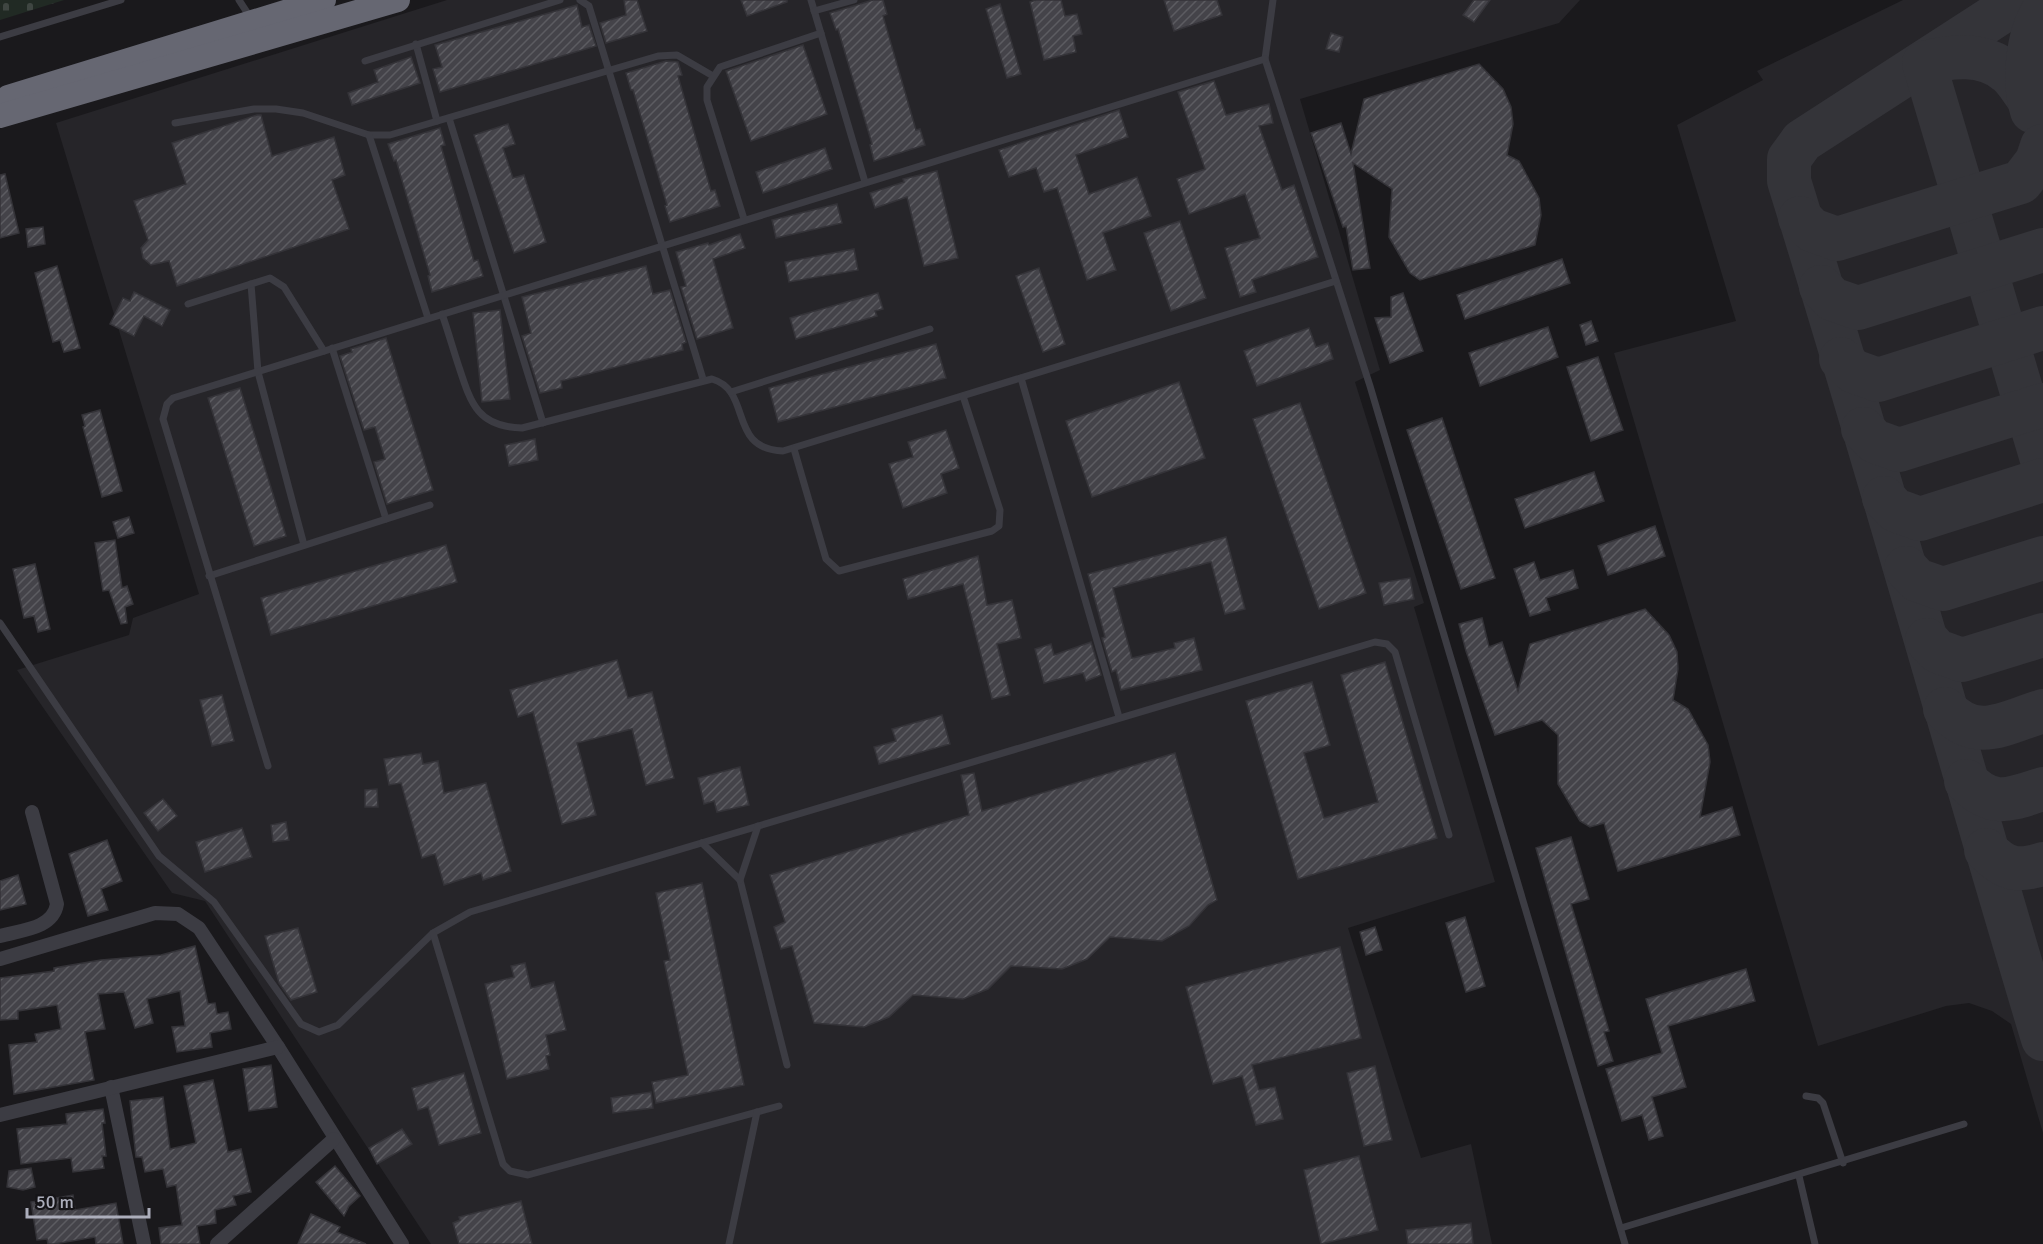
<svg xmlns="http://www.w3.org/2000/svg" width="2043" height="1244" viewBox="0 0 2043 1244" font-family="Signika,sans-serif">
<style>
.built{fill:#262529}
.cemetery{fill:url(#cemetery-stones)}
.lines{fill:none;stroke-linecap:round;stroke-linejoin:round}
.taxiway{stroke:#343439;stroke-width:44}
.building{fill:url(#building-hatch);stroke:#343338;stroke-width:1.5}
.lane{stroke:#3c3c43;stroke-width:7}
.street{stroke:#3c3c43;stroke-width:14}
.highway{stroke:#666772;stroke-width:24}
</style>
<defs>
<pattern id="cemetery-stones" width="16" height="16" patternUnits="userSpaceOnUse" patternTransform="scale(1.5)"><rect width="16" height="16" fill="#212a24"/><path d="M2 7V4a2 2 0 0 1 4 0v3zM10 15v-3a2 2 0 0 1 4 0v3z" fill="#3f4642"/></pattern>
<pattern id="building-hatch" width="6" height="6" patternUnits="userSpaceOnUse" patternTransform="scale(1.5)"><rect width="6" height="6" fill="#444349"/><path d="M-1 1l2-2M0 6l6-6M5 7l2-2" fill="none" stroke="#5c5c61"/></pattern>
</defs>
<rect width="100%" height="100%" fill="#1a191c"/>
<g class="built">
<polygon points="447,0 1580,0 1559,23 1300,99 1380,370 1355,382 1424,603 1414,607 1495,882 1348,928 1421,1158 1471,1144 1492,1244 431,1244 205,901 172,893 17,670 129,635 133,618 199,594 56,123"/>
<polygon points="1903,0 2040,0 2043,6 2043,1133 2011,1024 1992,1011 1969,1003 1946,1006 1818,1046 1614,353 1736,321 1677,125 1763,80 1757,71"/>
</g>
<polygon class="cemetery" points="0,0 64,0 0,20"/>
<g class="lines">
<g class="taxiway">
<path d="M2020,0L1802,141L1789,159V181C1878,466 1957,753 2043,1039"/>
<path d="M2028,98C2022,90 2015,78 2007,72C1983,52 1951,56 1924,63L2043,463"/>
<path d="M2032,111C2023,82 2027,37 2043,11"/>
<polyline points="1800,218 1812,230 1837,239 2021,182 2037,161 2042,146"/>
<polyline points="1821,287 1832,299 1858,308 2043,250"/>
<polyline points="1841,359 1853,371 1878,380 2043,328"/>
<polyline points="1863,429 1874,441 1899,450 2043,405"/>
<polyline points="1884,498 1895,510 1920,519 2043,480"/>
<polyline points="1906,568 1917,580 1943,589 2043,558"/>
<polyline points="1927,640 1937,651 1962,660 2043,635"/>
<path d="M1945,709C1977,743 2004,723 2043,711"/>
<path d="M1966,781C1994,809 2010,799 2043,789"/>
<path d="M1986,850C2006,870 2017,872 2043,864"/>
</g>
</g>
<g class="building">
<polygon points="624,0 637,0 647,31 606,43 600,23 626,15"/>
<polygon points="741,0 787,0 787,2 747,16"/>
<polygon points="873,0 883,0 887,14 883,16 916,130 920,129 925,145 874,161 870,145 872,144 838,29 836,30 830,13"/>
<polygon points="1036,0 1061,0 1065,16 1077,14 1082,34 1073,36 1076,52 1044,60 1030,2"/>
<polygon points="1164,0 1217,0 1222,15 1174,31"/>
<polygon points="1474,0 1490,0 1474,22 1463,15"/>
<polygon points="1000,4 1021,74 1007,78 986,9"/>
<polygon points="577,5 582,27 589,25 596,46 440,92 433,69 442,67 435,45"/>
<polygon points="1331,33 1343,37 1339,52 1326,49"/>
<polygon points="803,45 827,114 751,141 726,71"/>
<polygon points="411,57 420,83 352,105 348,93 378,82 374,70"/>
<polygon points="666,61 678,62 682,75 678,76 711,191 715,190 720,206 670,222 665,206 667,205 633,90 631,90 626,73"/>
<polygon points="1479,64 1503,89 1511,107 1513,124 1507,155 1519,161 1539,198 1541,215 1535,245 1420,280 1410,273 1389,237 1392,189 1353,163 1370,268 1353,270 1346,226 1343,227 1311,133 1341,123 1351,154 1364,99"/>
<polygon points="1214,81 1226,115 1269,104 1273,123 1259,126 1282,190 1294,185 1318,257 1252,280 1256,292 1240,297 1225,248 1260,238 1245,194 1189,214 1177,179 1205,169 1178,92"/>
<polygon points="1119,110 1128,137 1076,155 1089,194 1137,177 1151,216 1103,233 1116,270 1087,280 1057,188 1044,192 1036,168 1009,177 999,150"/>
<polygon points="257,115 261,115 272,156 334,137 345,175 332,180 349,229 177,286 169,261 151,265 143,258 141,248 148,240 134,201 186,184 172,143"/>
<polygon points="508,124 515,144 503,148 513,178 524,175 546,242 514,253 474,135"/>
<polygon points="440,128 445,145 441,146 474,261 478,260 483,276 432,292 428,276 430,275 396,160 394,161 388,144"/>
<polygon points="825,148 832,169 763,193 756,172"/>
<polygon points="937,171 958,258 924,266 907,197 875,208 870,193 904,182 903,179"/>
<polygon points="5,174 19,233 0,238 0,175"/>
<polygon points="837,204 842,223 776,238 772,220"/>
<polygon points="1180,221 1206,298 1171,311 1144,233"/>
<polygon points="43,227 45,244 28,247 26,229"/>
<polygon points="740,234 745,248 713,259 733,328 697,339 681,287 686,286 676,252 708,243 709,245"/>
<polygon points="854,249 858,270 789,282 785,262"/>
<polygon points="1562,259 1570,283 1465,319 1457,295"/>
<polygon points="57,266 80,348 64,352 60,340 53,342 35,273"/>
<polygon points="646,266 653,294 670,290 686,342 682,344 683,350 561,381 562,388 540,393 522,336 531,333 522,297"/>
<polygon points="1039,268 1065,344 1043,352 1016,276"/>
<polygon points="134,292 170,310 162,326 144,316 134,336 110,324 123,298 130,301"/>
<polygon points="878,293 883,309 875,311 877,316 796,339 790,318"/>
<polygon points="1403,293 1423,351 1390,363 1375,318 1391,317 1391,297"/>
<polygon points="500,310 510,399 482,402 473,313"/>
<polygon points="1591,321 1598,341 1586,345 1580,325"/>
<polygon points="1548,327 1558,357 1480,386 1469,353"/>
<polygon points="1309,328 1316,347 1328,343 1333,359 1257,386 1244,351"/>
<polygon points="386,338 433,490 387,504 374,462 385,459 375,427 364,430 340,356 352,352 351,349"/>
<polygon points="936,344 946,378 778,422 769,388"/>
<polygon points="1598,357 1623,430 1591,441 1567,367"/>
<polygon points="1179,382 1205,458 1092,497 1066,421"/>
<polygon points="240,388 286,536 254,546 208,398"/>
<polygon points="1300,403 1366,593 1319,609 1253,419"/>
<polygon points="100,410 122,491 102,497 83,427 85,426 82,415"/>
<polygon points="1442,418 1495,578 1461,589 1407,430"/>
<polygon points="946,430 959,468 941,474 947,493 903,508 889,464 913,457 908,442"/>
<polygon points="535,439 538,460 509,466 505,445"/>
<polygon points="1594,472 1604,501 1525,528 1515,499"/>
<polygon points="129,517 134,533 118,538 113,522"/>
<polygon points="1655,526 1665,556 1608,575 1598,546"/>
<polygon points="1226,537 1245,609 1225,614 1211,562 1113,588 1132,658 1175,648 1174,643 1194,638 1202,670 1121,690 1116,670 1112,672 1102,638 1105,637 1088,574"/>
<polygon points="115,540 122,588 127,586 133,604 125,607 127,623 121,624 109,590 103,591 95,543"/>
<polygon points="446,545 457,582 271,635 261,598"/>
<polygon points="978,556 987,605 1012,600 1021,638 997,644 1010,695 992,699 963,584 908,599 903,579"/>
<polygon points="1534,562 1540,580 1573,570 1578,588 1546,598 1550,610 1530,616 1514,569"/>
<polygon points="35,564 50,629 38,632 34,616 24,618 13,569"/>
<polygon points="1410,578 1414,599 1384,605 1379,583"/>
<polygon points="1645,609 1669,635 1677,652 1678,669 1673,700 1688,709 1708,745 1710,762 1700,817 1732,807 1740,835 1618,871 1604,823 1590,827 1580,821 1558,784 1558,735 1542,720 1495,735 1466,651 1459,624 1482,618 1489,647 1502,642 1518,691 1530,644"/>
<polygon points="1091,642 1101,675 1086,681 1083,673 1044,683 1035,649 1051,644 1054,655"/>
<polygon points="617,660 628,698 652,692 674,778 646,785 632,729 577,743 596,815 562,824 533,712 518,717 510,690"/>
<polygon points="1385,662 1437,838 1298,879 1246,701 1312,682 1330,745 1304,753 1324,818 1378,802 1341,675"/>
<polygon points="222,695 234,741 212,746 200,700"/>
<polygon points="942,715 950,744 879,764 874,747 896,741 892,729"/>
<polygon points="421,753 423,764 438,761 444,793 486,783 511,871 483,880 481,873 444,885 435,854 422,858 401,783 389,785 384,759"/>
<polygon points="1175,753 1217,900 1208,905 1189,926 1162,941 1110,937 1087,959 1062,969 1011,966 988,989 963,999 913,995 889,1017 864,1027 814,1023 792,946 781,949 774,927 785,922 770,875 969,815 961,775 974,773 982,811"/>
<polygon points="740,767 749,805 717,812 714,801 704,804 698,778"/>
<polygon points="377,789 378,807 365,807 365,790"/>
<polygon points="163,799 177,816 158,831 144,813"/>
<polygon points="286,822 289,840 273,842 271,825"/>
<polygon points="242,828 252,857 205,872 196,842"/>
<polygon points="1571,837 1589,899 1571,904 1609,1031 1604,1032 1613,1061 1598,1066 1536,848"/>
<polygon points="107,840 122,881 101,889 108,910 88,916 69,854"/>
<polygon points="18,875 26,904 0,910 0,881"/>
<polygon points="702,883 744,1085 656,1103 652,1082 688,1075 664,961 670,960 656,893"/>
<polygon points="1465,917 1485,986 1466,992 1446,923"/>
<polygon points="1375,927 1382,950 1366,955 1360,932"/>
<polygon points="298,928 317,992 291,1000 279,983 265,936"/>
<polygon points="195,946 208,1004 215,1003 217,1014 228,1012 231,1029 210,1033 212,1047 177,1052 172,1027 185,1026 180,991 147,999 153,1023 135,1028 124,992 98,994 105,1029 85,1032 94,1080 14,1094 9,1045 37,1042 35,1034 61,1029 57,1005 18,1011 18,1019 0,1020 0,978 54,971 54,968 101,960 161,955"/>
<polygon points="1340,947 1361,1038 1252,1065 1259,1090 1275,1087 1283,1119 1256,1125 1242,1076 1213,1084 1186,987"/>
<polygon points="525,963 531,988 554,982 566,1030 546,1035 550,1055 546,1056 549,1069 507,1079 485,984 514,977 511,966"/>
<polygon points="1746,969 1755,1001 1668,1026 1686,1087 1652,1097 1663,1136 1649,1140 1642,1115 1622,1121 1606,1069 1662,1053 1646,999"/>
<polygon points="271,1065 277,1107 249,1111 243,1069"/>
<polygon points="1375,1066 1392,1140 1364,1146 1347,1073"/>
<polygon points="464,1073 481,1133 439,1145 428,1107 418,1110 412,1088"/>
<polygon points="213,1080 228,1152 241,1149 251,1192 233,1196 236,1205 215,1210 216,1223 197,1226 200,1244 161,1244 159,1228 182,1225 176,1185 167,1187 163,1169 145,1172 142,1157 136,1157 130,1101 163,1097 170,1149 196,1143 184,1086"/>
<polygon points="651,1092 653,1108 613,1113 611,1098"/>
<polygon points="103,1109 105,1123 102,1123 106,1156 102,1156 104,1168 73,1172 71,1158 21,1164 17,1129 67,1124 66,1114"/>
<polygon points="402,1129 412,1144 377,1164 369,1148"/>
<polygon points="1359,1156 1378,1230 1321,1244 1304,1170"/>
<polygon points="335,1166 360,1196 349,1206 344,1216 316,1182"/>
<polygon points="31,1168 35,1187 23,1190 7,1187 9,1171"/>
<polygon points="73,1195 75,1210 116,1203 123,1244 96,1244 95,1237 54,1244 48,1244 47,1239 37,1240 31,1202"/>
<polygon points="521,1201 532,1244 459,1244 453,1223 460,1220 459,1217"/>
<polygon points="311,1214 340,1227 337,1232 366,1244 298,1244"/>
<polygon points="1471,1223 1473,1244 1408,1244 1406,1230"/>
</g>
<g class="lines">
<g class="lane">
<polyline points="239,0 250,17"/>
<polyline points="580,0 589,6 703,379"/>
<polyline points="811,0 865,182"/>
<polyline points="1273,0 1265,59 1370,386 1625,1244"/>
<polyline points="814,11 854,0"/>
<polyline points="0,37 121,0"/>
<polyline points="416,44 437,121"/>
<polyline points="365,61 560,0"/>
<polyline points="449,118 543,423"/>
<polyline points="175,123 254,109 276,109 303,113 369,135 390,135 658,56 677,55 713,76"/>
<polyline points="369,135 428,318"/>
<polyline points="744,219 707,100 707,87 720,67 821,33"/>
<polyline points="251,284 258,372 304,545"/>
<polyline points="188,304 270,278 284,287 324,351"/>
<path d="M442,314C448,331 453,349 459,367C471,404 478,427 522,428L712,379C753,391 727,449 783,451L1336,281"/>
<polyline points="332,348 386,519"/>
<polyline points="1021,378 1119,717"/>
<polyline points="731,392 930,329"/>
<polyline points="794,449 826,559 839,571 992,531 999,526 1000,510 963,396"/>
<polyline points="209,576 430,505"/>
<polyline points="0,623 159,856 214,902 301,1024 319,1032 338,1025 433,933 470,912 1375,642 1387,644 1395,652 1449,835"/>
<polyline points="268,766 163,419 167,404 173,398 1265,59"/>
<polyline points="702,843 740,880 787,1065"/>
<polyline points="740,880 758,826"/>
<polyline points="433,933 503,1164 510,1171 528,1175 779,1106"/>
<polyline points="1806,1096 1818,1098 1823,1103 1843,1163"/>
<polyline points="1799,1176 1815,1244"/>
<polyline points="1621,1228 1964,1124"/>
<polyline points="729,1244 757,1112"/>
</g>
<g class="street">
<path d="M0,936C21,930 53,929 57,904L32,812"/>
<polyline points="0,959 155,913 178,914 199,928 278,1047 402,1244"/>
<polyline points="111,1087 144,1244"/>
<polyline points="0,1115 278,1047"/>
<polyline points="217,1244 334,1139"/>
</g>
<g class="highway">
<polyline points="8,97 324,0"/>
<polyline points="0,116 398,0"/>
</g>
</g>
<path d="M27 1208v9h122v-9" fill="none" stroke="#acaebb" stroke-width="3"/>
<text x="36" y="1208" font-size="18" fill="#acaebb" stroke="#151417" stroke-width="4.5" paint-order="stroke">50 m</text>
</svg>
